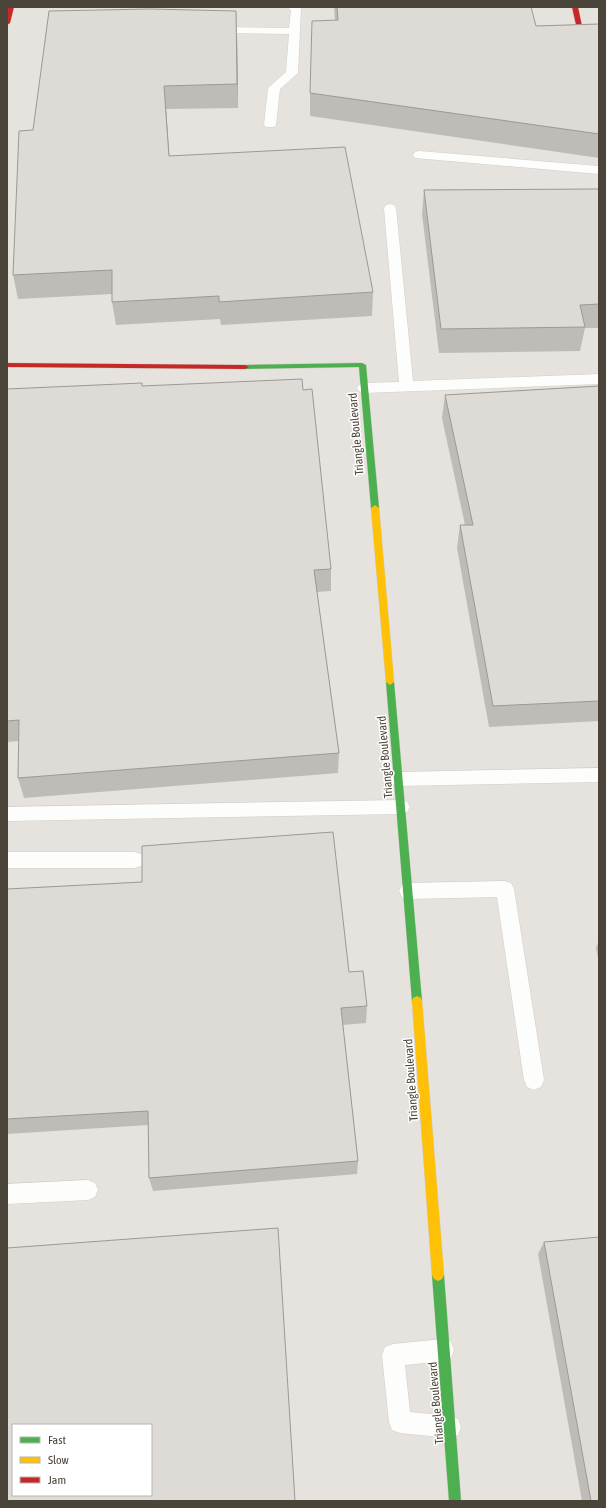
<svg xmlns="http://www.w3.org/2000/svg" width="606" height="1508" viewBox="0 0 606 1508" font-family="'Asap Condensed',sans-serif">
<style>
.industrial{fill:#e6e2de;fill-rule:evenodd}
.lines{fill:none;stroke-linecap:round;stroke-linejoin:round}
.lane-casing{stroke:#d2d0cb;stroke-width:1}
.fast-casing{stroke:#d3cfc5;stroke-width:1}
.slow-casing{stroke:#d3cfc5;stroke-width:1}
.jam-casing{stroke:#d3cfc5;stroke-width:1}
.lane{fill:#fdfdfc;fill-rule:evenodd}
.fast{fill:#4caf50;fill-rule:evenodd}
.slow{fill:#ffc107;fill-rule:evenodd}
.jam{fill:#c62828;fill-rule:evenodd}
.wall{fill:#bfbcb8}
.shaded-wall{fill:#9b9996}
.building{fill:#dedbd6;stroke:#9b9996;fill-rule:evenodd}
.labels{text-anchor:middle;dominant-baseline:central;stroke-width:3;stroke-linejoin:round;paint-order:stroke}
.street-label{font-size:12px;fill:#4b4439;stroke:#fff}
</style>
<rect width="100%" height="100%" fill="#f4f2ee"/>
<path class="industrial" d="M7,7H599V1501H7ZM13,1425H151V1495H13Z"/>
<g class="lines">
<defs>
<g id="lane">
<polygon points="287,7 301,8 298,73 280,89 276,125 274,127 266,127 264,125 268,88 286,72 289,34 213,33 208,30 213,27 289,28 291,10"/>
<polygon points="419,151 599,166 599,174 415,158 413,155 415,152"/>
<polygon points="390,204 394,205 396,208 413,381 599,374 599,384 364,393 359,391 357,388 359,385 364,383 399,382 384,208 386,205"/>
<polygon points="599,768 599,782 399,786 393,784 390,779 393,774 399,772"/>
<polygon points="401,800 407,802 410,807 407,812 401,814 7,821 7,807"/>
<polygon points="7,852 135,852 141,854 144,860 141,866 135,868 7,868"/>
<polygon points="505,881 511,883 514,889 544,1080 541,1087 534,1090 527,1087 524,1080 497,897 408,899 402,897 399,891 402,885 408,883"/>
<polygon points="88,1180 95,1183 98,1190 95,1197 88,1200 7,1204 7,1184"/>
<polygon points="443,1339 451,1342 454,1350 451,1358 443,1361 405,1365 410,1412 450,1416 458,1419 461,1427 458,1435 450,1438 400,1433 392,1430 389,1422 382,1355 385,1347 393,1344"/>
</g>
<g id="fast">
<polygon points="362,363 366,365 379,508 375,511 371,508 359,367 245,369 241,367 245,365"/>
<polygon points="390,679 394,682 422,1001 421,1004 417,1006 413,1004 412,1001 386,682"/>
<polygon points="438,1269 442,1271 444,1275 461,1501 449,1501 432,1275 434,1271"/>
</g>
<g id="slow">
<polygon points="375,505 379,508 394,682 390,685 386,682 371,508"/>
<polygon points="417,996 421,998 422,1001 444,1275 442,1279 438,1281 434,1279 432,1275 412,1001 413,998"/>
</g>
<g id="jam">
<polygon points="8,7 14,7 10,23 7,25"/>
<polygon points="572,7 578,7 582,26 599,26 599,30 577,29"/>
<polygon points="7,363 245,365 249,367 245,369 7,367"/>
</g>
</defs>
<use href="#lane" class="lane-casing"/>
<use href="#fast" class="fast-casing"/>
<use href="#slow" class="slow-casing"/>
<use href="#jam" class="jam-casing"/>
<use href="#lane" class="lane"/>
<use href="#fast" class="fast"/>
<use href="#slow" class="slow"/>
<use href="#jam" class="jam"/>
</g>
<g class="wall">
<polygon points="334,7 531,7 536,26 599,24 599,158 310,116 310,93 335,21"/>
<polygon points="237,34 238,108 166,109 169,156 373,292 372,316 221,325 220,319 116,325 112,302 112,294 18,299 13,275 33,130"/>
<polygon points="599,189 599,328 585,328 580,351 439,353 422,214 424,190"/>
<polygon points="599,386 599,721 489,727 457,548 460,525 465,525 442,418 445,395"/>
<polygon points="7,389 303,390 331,569 331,591 317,592 339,753 338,773 24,798 18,778 19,741 7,742"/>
<polygon points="7,889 349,972 367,1006 366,1023 343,1025 358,1161 357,1174 153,1191 149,1178 148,1125 7,1134"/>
<polygon points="599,940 599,962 596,948"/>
<polygon points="544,1242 599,1501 582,1501 538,1254"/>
</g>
<g class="shaded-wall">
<polygon points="236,11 237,34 238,108 237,84"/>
<polygon points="164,86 166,109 171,180 169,156"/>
</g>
<g class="building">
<polygon points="337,7 531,7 536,26 599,24 599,134 310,93 312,21 338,20"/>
<polygon points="150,9 236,11 237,84 164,86 169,156 345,147 373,292 219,302 219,296 112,302 112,270 13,275 19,131 33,130 49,11"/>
<polygon points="599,189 599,304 580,305 585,327 441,329 424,190"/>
<polygon points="302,379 303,390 312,389 331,569 314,570 339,753 18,778 19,720 7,721 7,389 142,383 142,386"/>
<polygon points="599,386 599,701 493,706 460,525 473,525 445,395"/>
<polygon points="333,832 349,972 363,971 367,1006 341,1008 358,1161 149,1178 148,1111 7,1119 7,889 142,882 142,846"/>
<path d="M278,1228L295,1501H7V1248ZM13,1425H151V1495H13Z"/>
<polygon points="599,1237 599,1501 591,1501 544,1242"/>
</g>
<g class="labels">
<g class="street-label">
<text transform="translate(356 434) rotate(-95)">Triangle Boulevard</text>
<text transform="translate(385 757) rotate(-95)">Triangle Boulevard</text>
<text transform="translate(411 1080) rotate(-94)">Triangle Boulevard</text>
<text transform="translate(436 1403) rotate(-95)">Triangle Boulevard</text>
</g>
</g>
<rect width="606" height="1508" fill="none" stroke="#4b4439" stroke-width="16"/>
<rect x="12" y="1424" width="140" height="72" fill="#ffffff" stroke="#b7b4b0"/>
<rect x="20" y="1437" width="20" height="6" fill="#4caf50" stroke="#b7b4b0"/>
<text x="48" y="1444" font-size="12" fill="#4b4439">Fast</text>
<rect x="20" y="1457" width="20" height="6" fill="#ffc107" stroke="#b7b4b0"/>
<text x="48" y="1464" font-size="12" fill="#4b4439">Slow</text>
<rect x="20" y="1477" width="20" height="6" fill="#c62828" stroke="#b7b4b0"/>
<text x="48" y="1484" font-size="12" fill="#4b4439">Jam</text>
</svg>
